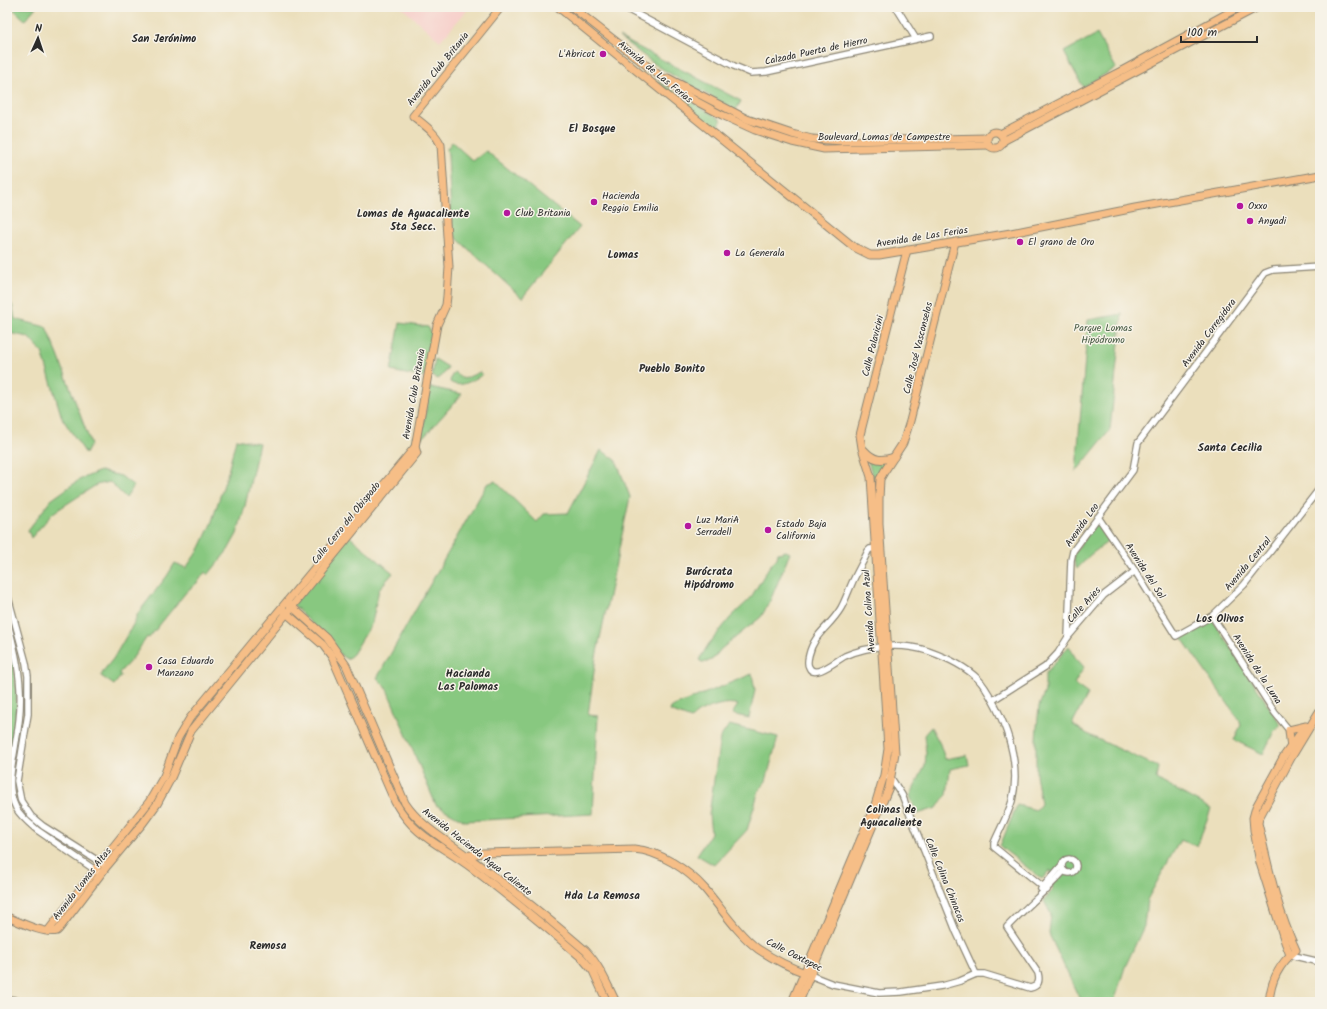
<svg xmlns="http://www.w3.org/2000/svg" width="1327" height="1009" viewBox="0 0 1327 1009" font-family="Kalam,sans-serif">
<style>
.built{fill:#f7d0cb}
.green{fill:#88c880;stroke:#5a7a56}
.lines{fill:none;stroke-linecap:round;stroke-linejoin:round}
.minor-casing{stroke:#8b8574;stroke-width:8}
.major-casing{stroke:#8b8574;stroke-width:9}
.minor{stroke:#fff;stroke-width:5.5}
.major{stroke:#f6be87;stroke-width:7}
.poi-dot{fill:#b5179e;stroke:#f7f3e8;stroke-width:1.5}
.labels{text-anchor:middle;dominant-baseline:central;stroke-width:3;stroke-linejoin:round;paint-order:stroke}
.street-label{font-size:10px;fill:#2b2b2b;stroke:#f7f3e8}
.poi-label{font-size:10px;fill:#2b2b2b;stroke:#f7f3e8;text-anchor:start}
.park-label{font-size:10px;fill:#475a44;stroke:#f7f3e8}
.neighbourhood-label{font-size:11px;font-weight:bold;fill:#2b2b2b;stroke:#f7f3e8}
</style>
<rect width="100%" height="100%" fill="#f7f3e8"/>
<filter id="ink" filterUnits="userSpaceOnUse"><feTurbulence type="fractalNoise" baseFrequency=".025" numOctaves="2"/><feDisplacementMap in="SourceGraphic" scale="8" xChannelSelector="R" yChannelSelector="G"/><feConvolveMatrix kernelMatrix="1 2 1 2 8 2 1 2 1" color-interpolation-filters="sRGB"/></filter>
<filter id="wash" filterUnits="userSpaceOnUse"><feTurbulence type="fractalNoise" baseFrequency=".012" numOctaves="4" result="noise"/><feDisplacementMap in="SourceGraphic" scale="16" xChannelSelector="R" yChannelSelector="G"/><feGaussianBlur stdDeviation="0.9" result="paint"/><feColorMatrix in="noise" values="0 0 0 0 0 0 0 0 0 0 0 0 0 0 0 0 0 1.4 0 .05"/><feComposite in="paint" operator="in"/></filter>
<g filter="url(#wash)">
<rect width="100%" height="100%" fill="#ebdfbc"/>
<polygon class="built" points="401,7 470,7 440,41"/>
<g class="green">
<polygon points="11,7 36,7 25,20"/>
<polygon points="1097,34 1116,68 1083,87 1064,52"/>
<polygon points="619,37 741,101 736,110 684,82 656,65"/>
<polygon points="654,79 722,120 715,129"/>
<polygon points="452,142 473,161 486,151 580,227 522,298 452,234 448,155 447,149"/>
<polygon points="7,295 13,307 15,319 46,327 58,355 91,444 86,454 62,418 42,352 28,337 9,333 7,335"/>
<polygon points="1122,314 1110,430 1076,472 1088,320"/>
<polygon points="400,323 428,327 433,335 424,376 421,377 391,371"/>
<polygon points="435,359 448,367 442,376 438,379 432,376"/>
<path d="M454,372L464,379L480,372L482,375C473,380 460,389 450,382L451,377Z"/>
<polygon points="430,387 462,394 423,438 421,437"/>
<polygon points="236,439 259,443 245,506 237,534 228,550 208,575 205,572 198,582 187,591 149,638 147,637 132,659 119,673 121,676 114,685 101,676 104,670 113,659 134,623 138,613 167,576 175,563 186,568 200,548 211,524 228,472"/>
<polygon points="601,450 616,460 630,497 596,657 588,715 598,716 593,814 465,821 436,805 386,687 377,678 487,484 495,481 537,522 544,514 568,513"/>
<polygon points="868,460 888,462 877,483 874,482"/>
<polygon points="100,471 121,476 134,486 126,498 110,482 96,485 53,513 31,538 28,530 51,500 79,480"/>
<polygon points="1097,520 1110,540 1090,555 1077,569 1074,562 1074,554"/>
<polygon points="349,536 393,573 379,589 372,623 353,654 347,659 343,657 293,604"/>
<polygon points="786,551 790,553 770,601 761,617 721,649 713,659 707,662 702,662 699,660 708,645 731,617 750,599 769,567 777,558 778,553"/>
<polygon points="1212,619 1281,725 1274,731 1263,754 1234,740 1241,725 1240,721 1181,637"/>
<path d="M7,632C13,660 19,688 16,716C15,731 11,747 7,762Z"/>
<polygon points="1069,646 1075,657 1084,667 1074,684 1088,694 1072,724 1089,735 1158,767 1156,779 1211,809 1197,846 1180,840 1147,900 1144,926 1125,967 1114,1002 1081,1002 1049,934 1051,914 1044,901 1053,889 1050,870 1042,879 1002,848 1000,846 1017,805 1036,810 1041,804 1036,774 1036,738 1039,706 1045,691 1045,674"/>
<path d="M752,674L755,690L749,718L732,714L738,705C728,701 712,706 702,711C698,712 694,716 691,719L670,711L671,708L674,706Z"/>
<polygon points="729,725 778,737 766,781 759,790 747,830 714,865 697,855 711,833 709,815 720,738"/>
<polygon points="931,727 940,744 945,759 967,755 969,765 950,769 947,795 942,800 937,808 917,814 910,796 925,766 926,753 924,735"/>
</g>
</g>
<g filter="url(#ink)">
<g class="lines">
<defs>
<g id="minor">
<polyline points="623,7 734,66 751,73 766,72 931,36"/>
<polyline points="896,7 916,39"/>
<polyline points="1098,517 1135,571 1176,636 1212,616 1244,585 1320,488"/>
<path d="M879,548L870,549L868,551C863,562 857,572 852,583C848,592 845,601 841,608C830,627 814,633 809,655C808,659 807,664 809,667C814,680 837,660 845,656C870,645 902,643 928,651C945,657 965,666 978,679C986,687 991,698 996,707C1010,735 1020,769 1012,801C1008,815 1000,829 994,843V847L1047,890"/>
<polyline points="7,593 26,663 28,676 28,714 17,781 21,801 31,816 43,826 103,864"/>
<polyline points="1212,616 1275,713 1289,730"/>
<path d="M7,620C13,643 19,666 20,689C21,706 19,725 16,741C13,763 5,787 16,808C20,816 30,824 37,830L98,872"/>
<polyline points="1068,637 1071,560 1073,551 1133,470 1138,443 1265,273 1273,270 1320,267"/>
<polyline points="993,700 1045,667 1058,653 1068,637 1104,595 1135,571"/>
<polyline points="888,777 891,778 902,795 956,931 976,974"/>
<circle cx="1069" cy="866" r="7"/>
<polyline points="1041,889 1061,866"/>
<polyline points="1290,955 1320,962"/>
<path d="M810,975L833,984L879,993L901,992L942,986L960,981L976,974H984L1030,988C1039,986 1040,981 1038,973L1007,927C1026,907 1046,891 1064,871"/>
<polyline points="7,999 15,1000 22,1002"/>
</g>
<g id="major">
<polyline points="558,7 854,247 870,255 879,255 1011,233 1135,208 1320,175"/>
<polyline points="572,7 664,79 694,100 722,115 755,130 792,142 824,149 989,145"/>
<polyline points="668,78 747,119 792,134 812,139 843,141 987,138"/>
<circle cx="995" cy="140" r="8"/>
<polyline points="1000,134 1125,69 1239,7"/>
<polyline points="1003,141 1258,7"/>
<path d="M864,450C874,461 881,461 894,457"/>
<path d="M289,604L327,638L346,665L405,803C421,827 445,839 467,856C508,886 548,918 586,951C600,966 607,984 616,1002"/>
<path d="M284,611L323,645L332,657L395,802C416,839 442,845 473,869C510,897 546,927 582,958L593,971L607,1002"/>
<polyline points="1291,749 1289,730 1306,726"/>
<path d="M466,856L482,853L634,849C660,851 688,870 705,889C722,909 737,933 758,949C773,959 791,968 808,974"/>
<path d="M7,917C20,922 43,934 57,931L59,929L107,866L143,823L157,804L171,778L191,731L417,453L415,447L437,325L446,305L447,296L449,267L441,145C435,132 423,124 413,116L501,7"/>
<polyline points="48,931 101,862 149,802 164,776 178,738 190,718 415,447"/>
<polyline points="1290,955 1285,942 1260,863 1254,830 1253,818 1256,807 1284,756 1304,728"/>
<polyline points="792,1002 875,805 884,775 888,749 871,477 862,448 860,435 907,250"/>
<polyline points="799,1002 889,787 895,753 879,523 879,499 880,479 884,472 903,443 910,421 955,242"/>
<path d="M1269,1002C1271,980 1279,964 1296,950C1277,910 1268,865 1258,823L1259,818L1291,758L1320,710"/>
</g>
</defs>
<use href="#minor" class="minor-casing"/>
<use href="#major" class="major-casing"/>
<use href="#minor" class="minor"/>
<use href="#major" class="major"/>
</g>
</g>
<g class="poi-dot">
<circle cx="603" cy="54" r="4"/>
<circle cx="594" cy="202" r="4"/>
<circle cx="1240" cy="206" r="4"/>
<circle cx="507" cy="213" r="4"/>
<circle cx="1250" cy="221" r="4"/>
<circle cx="1020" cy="242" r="4"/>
<circle cx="727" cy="253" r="4"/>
<circle cx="688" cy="526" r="4"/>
<circle cx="768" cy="530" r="4"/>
<circle cx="149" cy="667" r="4"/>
</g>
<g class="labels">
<g class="street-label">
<text transform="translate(816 51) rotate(-12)">Calzada Puerta de Hierro</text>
<text transform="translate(438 69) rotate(-51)">Avenida Club Britania</text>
<text transform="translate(655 72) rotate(39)">Avenida de Las Ferias</text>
<text x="884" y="137">Boulevard Lomas de Campestre</text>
<text transform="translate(922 237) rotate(-9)">Avenida de Las Ferias</text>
<text transform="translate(1209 333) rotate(-53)">Avenida Corregidora</text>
<text transform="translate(873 346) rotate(-76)">Calle Palavicini</text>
<text transform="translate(918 348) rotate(-76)">Calle José Vasconselos</text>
<text transform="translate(414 394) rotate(-80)">Avenida Club Britania</text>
<text transform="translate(346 523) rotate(-51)">Calle Cerro del Obispado</text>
<text transform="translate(1082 525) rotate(-55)">Avenida Leo</text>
<text transform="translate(1248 564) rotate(-50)">Avenida Central</text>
<text transform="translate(1145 571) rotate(57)">Avenida del Sol</text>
<text transform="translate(1084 605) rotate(-48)">Calle Aries</text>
<text transform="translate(869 611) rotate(-94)">Avenida Colina Azul</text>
<text transform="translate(1257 669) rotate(57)">Avenida de la Luna</text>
<text transform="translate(477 852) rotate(38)">Avenida Hacienda Agua Caliente</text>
<text transform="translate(945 880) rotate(68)">Calle Colina Chinacos</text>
<text transform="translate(82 884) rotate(-52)">Avenida Lomas Altas</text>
<text transform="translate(794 955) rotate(27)">Calle Oaxtepec</text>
</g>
<g class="poi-label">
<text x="595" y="54" text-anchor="end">L'Abricot</text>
<text x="602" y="196">Hacienda<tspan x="602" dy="12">Reggio Emilia</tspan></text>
<text x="1248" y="206">Oxxo</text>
<text x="515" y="213">Club Britania</text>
<text x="1258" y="221">Anyadi</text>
<text x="1028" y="242">El grano de Oro</text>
<text x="735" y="253">La Generala</text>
<text x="696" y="520">Luz MariA<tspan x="696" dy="12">Serradell</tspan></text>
<text x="776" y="524">Estado Baja<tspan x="776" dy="12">California</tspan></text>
<text x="157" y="661">Casa Eduardo<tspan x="157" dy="12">Manzano</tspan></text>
</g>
<g class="park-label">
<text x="1103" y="328">Parque Lomas<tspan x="1103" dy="12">Hipódromo</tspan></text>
</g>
<g class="neighbourhood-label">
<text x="164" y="39">San Jerónimo</text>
<text x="592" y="129">El Bosque</text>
<text x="413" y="214">Lomas de Aguacaliente<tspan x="413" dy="13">5ta Secc.</tspan></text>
<text x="623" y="255">Lomas</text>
<text x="672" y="369">Pueblo Bonito</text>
<text x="1230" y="448">Santa Cecilia</text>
<text x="709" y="572">Burócrata<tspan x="709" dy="13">Hipódromo</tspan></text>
<text x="1220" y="619">Los Olivos</text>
<text x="468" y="674">Hacianda<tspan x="468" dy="13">Las Palomas</tspan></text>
<text x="891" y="810">Colinas de<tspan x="891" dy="13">Aguacaliente</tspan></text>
<text x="602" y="896">Hda La Remosa</text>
<text x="268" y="946">Remosa</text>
</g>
</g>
<rect width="1327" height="1009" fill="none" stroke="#f7f3e8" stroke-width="24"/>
<g transform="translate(38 38) rotate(3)" stroke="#f7f3e8" stroke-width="3" paint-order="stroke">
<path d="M0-3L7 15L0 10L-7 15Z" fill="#2b2b2b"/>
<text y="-6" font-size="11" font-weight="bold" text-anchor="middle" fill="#2b2b2b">N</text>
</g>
<path d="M1181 36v6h76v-6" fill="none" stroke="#2b2b2b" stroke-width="2"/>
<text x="1187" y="36" font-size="12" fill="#2b2b2b" stroke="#f7f3e8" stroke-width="3" paint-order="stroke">100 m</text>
</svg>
